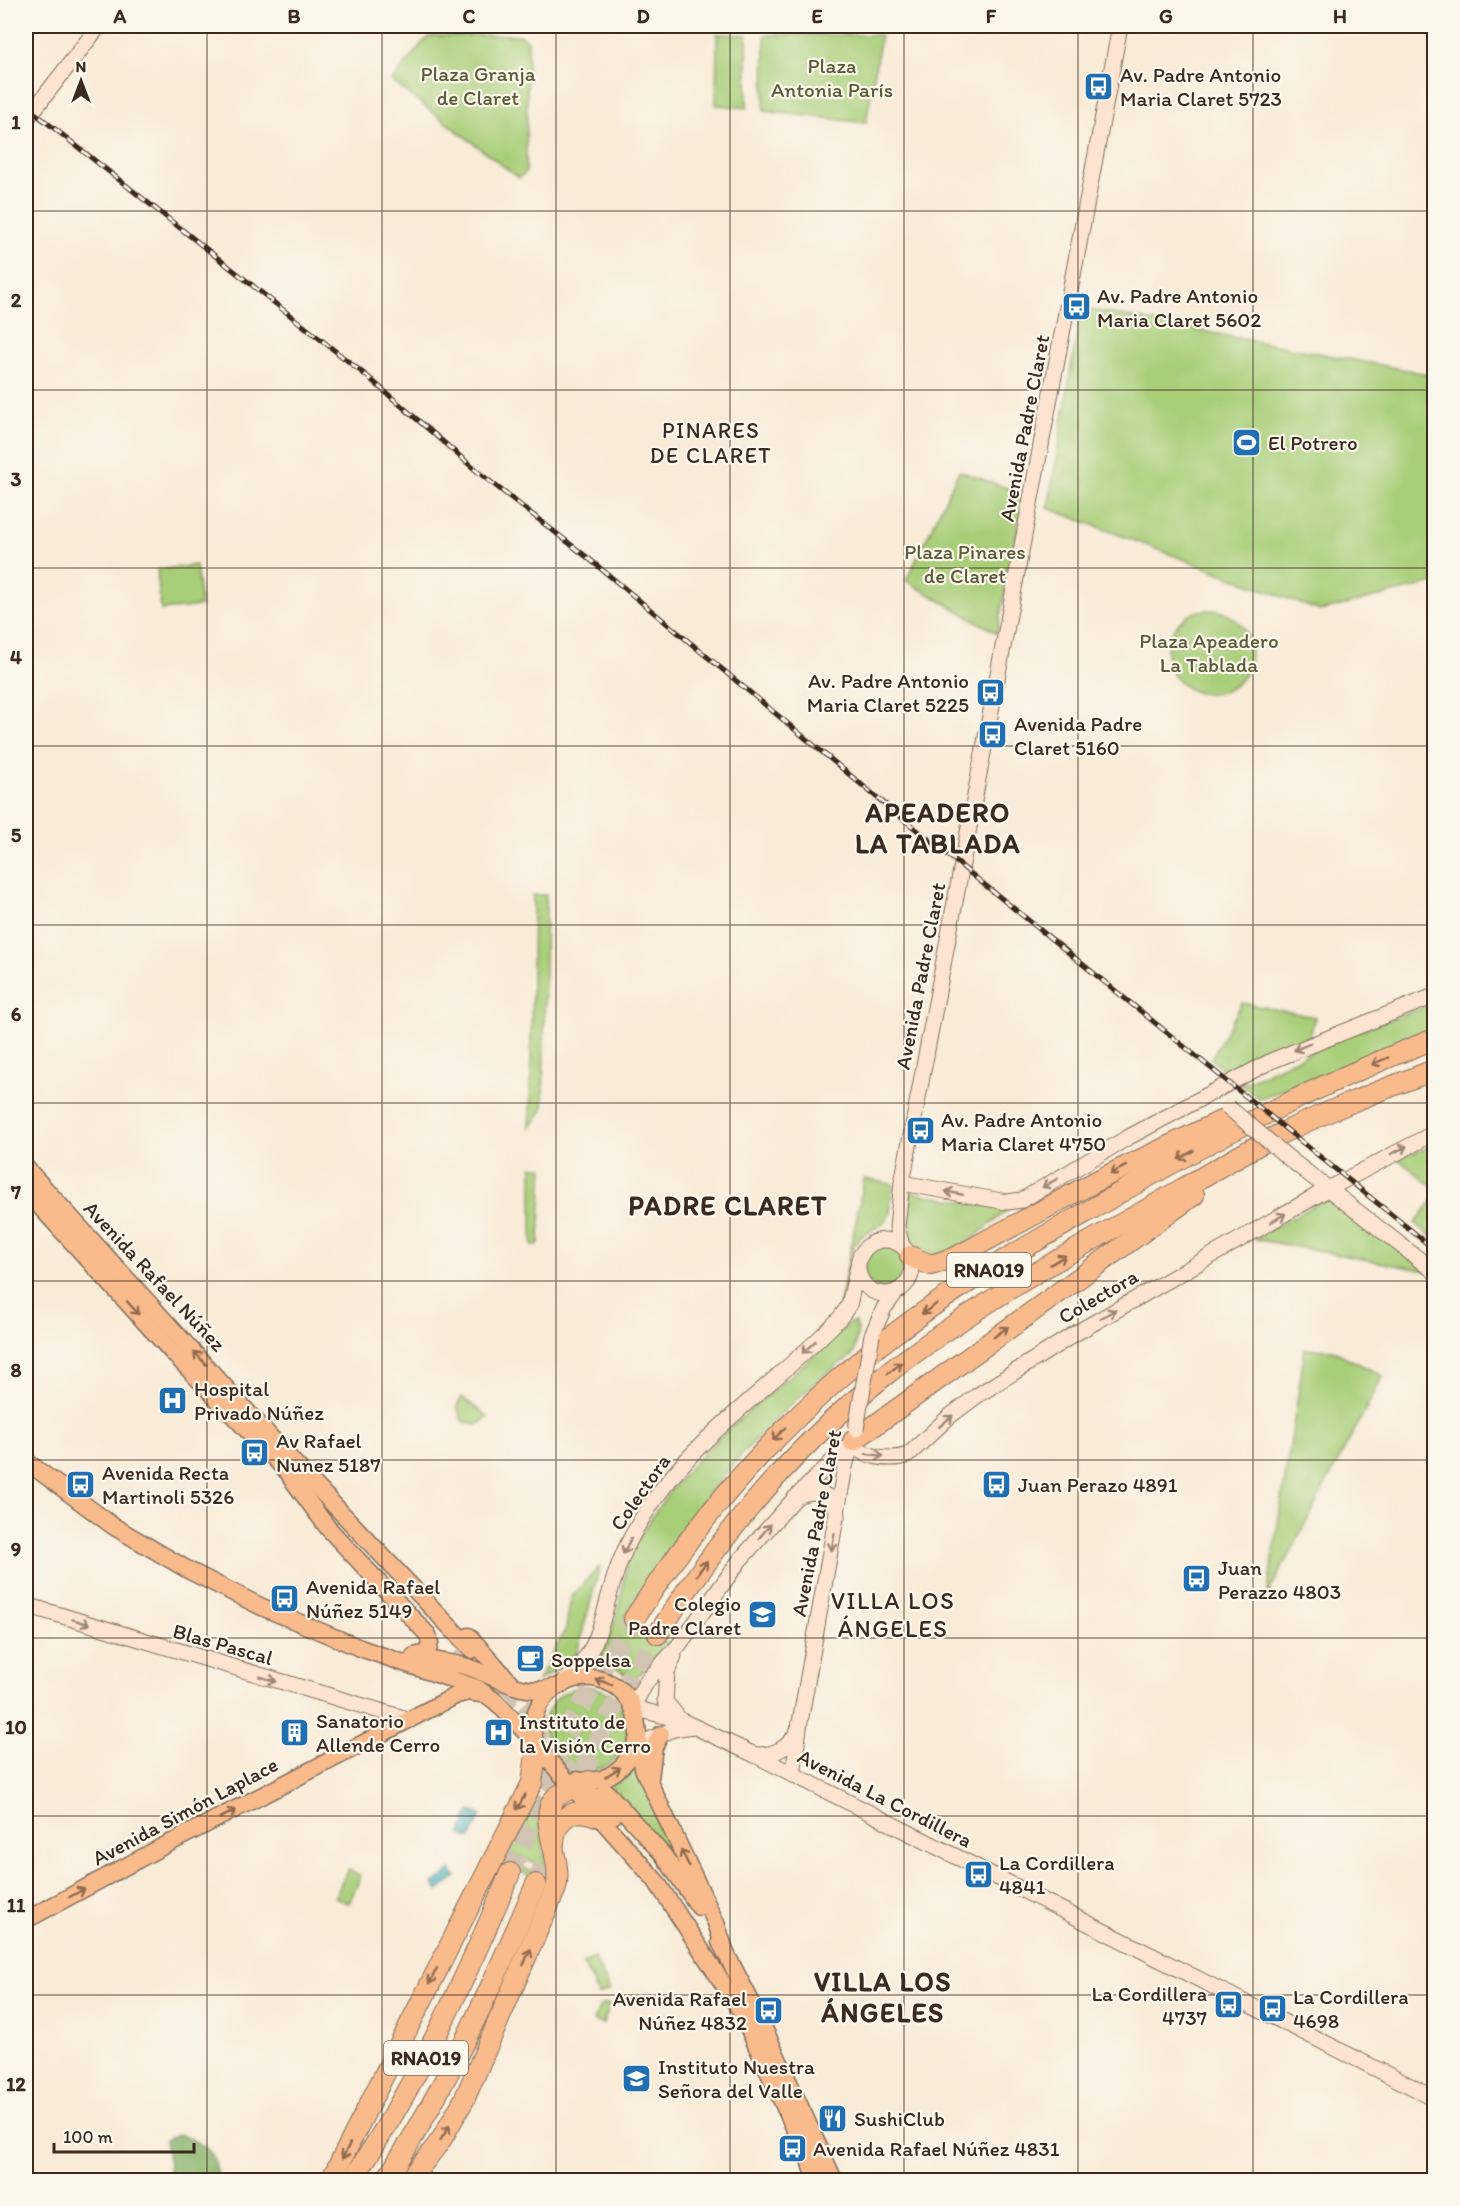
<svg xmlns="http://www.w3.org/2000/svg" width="1460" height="2206" viewBox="0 0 1460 2206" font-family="Itim,sans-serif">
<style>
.green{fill:#a8ce78;stroke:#727c4b;stroke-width:1.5}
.forest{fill:#86b168;stroke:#606e43;stroke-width:1.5}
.water{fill:#3eacbb;stroke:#3c6b6c;stroke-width:1.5}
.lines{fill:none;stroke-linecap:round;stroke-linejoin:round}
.primary-tunnel{stroke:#d2c4b2;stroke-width:16;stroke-dasharray:16 8;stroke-linecap:butt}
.motorway-tunnel{stroke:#d2c4b2;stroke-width:20;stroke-dasharray:20 10;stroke-linecap:butt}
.secondary-casing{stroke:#7d6e5f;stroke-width:17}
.primary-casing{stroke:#7d6e5f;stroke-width:19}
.motorway-casing{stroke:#7d6e5f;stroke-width:22}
.secondary{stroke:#fde4d1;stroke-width:15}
.primary{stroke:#fabb8c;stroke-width:16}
.motorway{stroke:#fabb8c;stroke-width:20}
.rail-casing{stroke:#3b2a1e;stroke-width:5}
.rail{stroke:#fbf7ec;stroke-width:3;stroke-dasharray:9;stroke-linecap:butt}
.secondary-bridge-casing{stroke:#7d6e5f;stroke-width:17;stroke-linecap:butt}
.secondary-bridge{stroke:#fde4d1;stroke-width:15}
.oneway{stroke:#9c8778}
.oneway2{stroke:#916b50}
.grid{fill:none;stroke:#3b2a1e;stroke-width:1.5;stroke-opacity:0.55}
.labels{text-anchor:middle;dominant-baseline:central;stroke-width:4.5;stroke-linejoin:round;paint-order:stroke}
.shield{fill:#fbf7ec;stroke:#75685c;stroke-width:1.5}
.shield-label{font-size:20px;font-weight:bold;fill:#3b2a1e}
.park-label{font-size:21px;fill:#5c5b39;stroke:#fbf7ec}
.poi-label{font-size:21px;fill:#3b2a1e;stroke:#fbf7ec;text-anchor:start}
.street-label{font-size:21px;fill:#3b2a1e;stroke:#fbf7ec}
.neighbourhood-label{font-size:22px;letter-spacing:1.5px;fill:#3b2a1e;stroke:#fbf7ec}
.quarter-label{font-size:24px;letter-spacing:1.5px;fill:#3b2a1e;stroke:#fbf7ec}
.district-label{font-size:27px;font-weight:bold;letter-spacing:1.5px;fill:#3b2a1e;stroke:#fbf7ec}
.neatline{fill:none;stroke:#3b2a1e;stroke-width:2}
.grid-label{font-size:20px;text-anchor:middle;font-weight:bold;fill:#3b2a1e}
</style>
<rect width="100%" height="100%" fill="#fbf7ec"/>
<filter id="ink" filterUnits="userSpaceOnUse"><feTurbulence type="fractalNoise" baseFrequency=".0167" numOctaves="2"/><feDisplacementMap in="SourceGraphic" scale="12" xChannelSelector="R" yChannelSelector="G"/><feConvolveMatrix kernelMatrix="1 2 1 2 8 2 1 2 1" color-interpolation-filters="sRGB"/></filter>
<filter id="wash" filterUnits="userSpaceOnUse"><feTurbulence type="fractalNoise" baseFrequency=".008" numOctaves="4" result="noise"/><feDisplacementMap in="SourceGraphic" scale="24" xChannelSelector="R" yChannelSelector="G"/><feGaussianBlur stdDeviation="1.35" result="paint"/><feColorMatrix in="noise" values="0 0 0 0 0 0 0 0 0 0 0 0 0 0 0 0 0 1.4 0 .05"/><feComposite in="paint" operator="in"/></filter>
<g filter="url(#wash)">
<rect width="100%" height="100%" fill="#f8ebd7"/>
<g class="green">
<polygon points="717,34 747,35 747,108 716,105"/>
<polygon points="520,35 528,41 526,172 519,178 392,81 422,43 430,36"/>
<polygon points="765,35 881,35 866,123 764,111"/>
<polygon points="1081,308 1434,375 1434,583 1320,611 1048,508"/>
<polygon points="959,471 1024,494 997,633 906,581"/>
<polygon points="196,565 201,606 161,610 157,570"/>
<circle cx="1209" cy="652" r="42"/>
<polygon points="533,895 546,895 543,1110 530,1128"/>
<polygon points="1242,1003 1315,1017 1310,1036 1230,1074 1211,1059"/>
<polygon points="1434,1003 1434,1030 1260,1099 1241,1085 1345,1036"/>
<polygon points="1434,1145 1434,1188 1398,1159"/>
<polygon points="532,1167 543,1167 539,1244 532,1246"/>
<polygon points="864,1179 893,1184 890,1214 885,1222 861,1237 853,1247 845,1280 847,1292 839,1309"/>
<path d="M911,1192L1008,1210C979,1233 932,1283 905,1230Z"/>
<polygon points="1434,1199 1434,1239 1415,1223"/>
<polygon points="1321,1201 1338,1202 1427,1271 1254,1239"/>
<circle cx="884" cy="1267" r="21"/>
<path d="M855,1322L858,1329L854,1354C761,1417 683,1521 625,1616L669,1644L634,1680L617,1669L597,1663C613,1638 622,1595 626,1567C628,1553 639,1539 646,1527C694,1444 781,1390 848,1324Z"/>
<polygon points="1305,1349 1332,1350 1383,1376 1267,1596"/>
<polygon points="462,1397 488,1417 477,1425 462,1421 457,1406"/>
<polygon points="835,1469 831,1494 817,1487"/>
<polygon points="600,1566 577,1652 568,1663 538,1681 566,1628 571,1597"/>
<circle cx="586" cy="1729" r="42"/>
<polygon points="635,1766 702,1899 609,1789"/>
<path d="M535,1798L540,1801C533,1825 551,1851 544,1867L512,1855L508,1847Z"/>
<polygon points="504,1860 553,1880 551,1885 501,1863"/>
<polygon points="348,1869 361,1876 349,1903 335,1897"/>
<polygon points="594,1958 610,1990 598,1995 583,1963"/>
<polygon points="610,2004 603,2024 594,2021 600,2006"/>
</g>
<path class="forest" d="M181,2134C207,2148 216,2149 218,2180H171L165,2140Z"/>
<g class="water">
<polygon points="471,1811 481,1815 470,1839 460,1834"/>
<polygon points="451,1870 456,1877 438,1891 433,1884"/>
</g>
</g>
<g filter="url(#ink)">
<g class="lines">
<g class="primary-tunnel">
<polyline points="457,1650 512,1708"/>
<polyline points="507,1687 543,1725"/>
<polyline points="532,1729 588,1789"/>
</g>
<g class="motorway-tunnel">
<polyline points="510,1873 565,1737 605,1664 634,1619"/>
<path d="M536,1884C572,1797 605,1712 658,1634"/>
</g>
<defs>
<g id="secondary">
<polyline points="26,120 99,26"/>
<polyline points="1291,1160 1434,1271"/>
<polyline points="902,1183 1007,1202 1022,1200 1127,1138 1271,1061 1434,996"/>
<circle cx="885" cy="1267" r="27"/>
<polyline points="902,1246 897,1226 902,1183 1120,26"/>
<polyline points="872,1335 884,1308 897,1291"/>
<path d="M853,1444C862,1458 893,1461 908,1455L950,1416L978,1395L1076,1333L1328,1189L1434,1133"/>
<path d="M796,1497C814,1487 834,1493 838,1515"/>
<polyline points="26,1605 410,1720"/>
<polyline points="674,1656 667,1672 665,1701 680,1720"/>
<path d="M566,1680C603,1646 600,1620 615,1576C623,1550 637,1525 652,1503C702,1430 780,1381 840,1318L849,1305L857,1270"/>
<polyline points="633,1706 647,1681 679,1645 740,1560 796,1497 852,1442"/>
<polyline points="634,1708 680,1720 755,1755 1434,2098"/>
<polyline points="649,1740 674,1729 692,1726"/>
<path d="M755,1755C773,1756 790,1748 798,1730"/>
<polyline points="793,1775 799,1728 845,1467 853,1438"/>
</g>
<g id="primary">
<polyline points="26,1168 294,1463 472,1650"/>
<polyline points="26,1191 172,1352 299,1484"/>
<polyline points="26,1461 113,1526 190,1571 262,1607 360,1648 477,1688 495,1701 536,1743"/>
<polyline points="291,1478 328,1528 428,1635 430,1643 427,1653 414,1656"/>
<polyline points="469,1636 510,1682"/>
<path d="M422,1658C437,1661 454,1663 468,1667C498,1677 522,1697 554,1687"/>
<polyline points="650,1778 654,1747 661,1734"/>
<path d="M577,1780C606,1786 629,1766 637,1740"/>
<polyline points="606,1791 664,1856 699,1907"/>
<polyline points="595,1796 613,1816"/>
<polyline points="26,1920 156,1850 457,1695 468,1692 481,1694"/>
<polyline points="720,1942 757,2013 834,2180"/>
<path d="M725,1950L716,1923L644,1771C636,1749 641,1718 629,1700C596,1651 514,1691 537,1747L656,1881L741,2011"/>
<polyline points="736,2001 818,2180"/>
</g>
<g id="motorway">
<polyline points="910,1256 931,1265 956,1257 1102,1178 1225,1119"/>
<polyline points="853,1441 1194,1195"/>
<path d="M634,1619C703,1511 788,1415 890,1337C957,1285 1031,1244 1104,1202C1214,1138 1316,1085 1434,1039"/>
<path d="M658,1634C719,1537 793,1448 883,1377C964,1313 1054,1261 1144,1211C1186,1187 1228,1161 1272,1138C1324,1112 1379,1091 1434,1070"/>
<path d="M554,1843C555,1819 573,1805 596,1816"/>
<polyline points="331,2180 532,1783 537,1747"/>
<path d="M352,2180C417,2084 465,1980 510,1873"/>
<path d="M386,2180C447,2087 492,1986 536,1884"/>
<path d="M410,2180L441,2140L464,2100L556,1888C564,1859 536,1816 555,1798C564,1790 578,1786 589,1781"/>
</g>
</defs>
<use href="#secondary" class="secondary-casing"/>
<use href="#primary" class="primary-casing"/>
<use href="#motorway" class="motorway-casing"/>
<use href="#secondary" class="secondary"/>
<use href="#primary" class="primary"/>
<use href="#motorway" class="motorway"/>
<defs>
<polyline id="rail" points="26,106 368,377 478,472 588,558 880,800 1434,1249"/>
</defs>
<use href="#rail" class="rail-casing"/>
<use href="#rail" class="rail"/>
<defs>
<g id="secondary-bridge">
<polyline points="1228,1107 1291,1160"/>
<polyline points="856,1429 872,1335"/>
</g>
</defs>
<use href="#secondary-bridge" class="secondary-bridge-casing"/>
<use href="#secondary-bridge" class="secondary-bridge"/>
</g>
<defs><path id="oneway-shaft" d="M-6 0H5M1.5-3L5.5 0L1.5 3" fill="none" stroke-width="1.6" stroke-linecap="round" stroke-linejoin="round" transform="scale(1.5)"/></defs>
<g class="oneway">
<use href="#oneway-shaft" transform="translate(1302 1047) rotate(157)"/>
<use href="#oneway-shaft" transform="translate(1399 1150) rotate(-27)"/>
<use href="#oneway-shaft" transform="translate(1050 1183) rotate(150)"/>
<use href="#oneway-shaft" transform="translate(954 1193) rotate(-169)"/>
<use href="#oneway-shaft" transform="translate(1278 1218) rotate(-30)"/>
<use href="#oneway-shaft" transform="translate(1108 1314) rotate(-30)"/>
<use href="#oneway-shaft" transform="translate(809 1347) rotate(137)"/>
<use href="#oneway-shaft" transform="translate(946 1421) rotate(-41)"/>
<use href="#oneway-shaft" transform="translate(875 1455) rotate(7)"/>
<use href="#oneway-shaft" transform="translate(765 1531) rotate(-50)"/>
<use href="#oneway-shaft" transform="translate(833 1542) rotate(100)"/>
<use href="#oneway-shaft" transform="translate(627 1546) rotate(117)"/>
<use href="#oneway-shaft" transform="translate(81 1622) rotate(17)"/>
<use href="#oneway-shaft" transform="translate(268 1679) rotate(16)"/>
</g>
<g class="oneway2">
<use href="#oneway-shaft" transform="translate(1380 1061) rotate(157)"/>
<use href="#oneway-shaft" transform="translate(1186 1155) rotate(150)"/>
<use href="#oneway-shaft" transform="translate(1118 1170) rotate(153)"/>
<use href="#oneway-shaft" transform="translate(1058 1260) rotate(-31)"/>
<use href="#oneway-shaft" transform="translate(133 1308) rotate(48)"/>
<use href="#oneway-shaft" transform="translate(929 1309) rotate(146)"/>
<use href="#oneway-shaft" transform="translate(1001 1332) rotate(-36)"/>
<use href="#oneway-shaft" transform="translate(200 1358) rotate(-133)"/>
<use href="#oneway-shaft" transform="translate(895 1368) rotate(-37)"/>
<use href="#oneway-shaft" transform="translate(779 1434) rotate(135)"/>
<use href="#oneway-shaft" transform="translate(702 1568) rotate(-54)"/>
<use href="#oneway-shaft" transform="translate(604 1682) rotate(-159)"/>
<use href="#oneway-shaft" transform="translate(613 1772) rotate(-32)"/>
<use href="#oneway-shaft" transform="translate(521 1802) rotate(120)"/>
<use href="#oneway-shaft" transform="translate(228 1814) rotate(-27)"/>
<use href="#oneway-shaft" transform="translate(685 1858) rotate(-117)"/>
<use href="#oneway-shaft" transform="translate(77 1893) rotate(-28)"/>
<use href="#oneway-shaft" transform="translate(527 1957) rotate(-66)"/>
<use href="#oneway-shaft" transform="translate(433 1976) rotate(117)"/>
<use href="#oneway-shaft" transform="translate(445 2133) rotate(-58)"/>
<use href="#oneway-shaft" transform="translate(346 2151) rotate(116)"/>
</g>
</g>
<path class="grid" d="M207,26V2180M382,26V2180M556,26V2180M730,26V2180M904,26V2180M1078,26V2180M1253,26V2180M26,211H1434M26,390H1434M26,568H1434M26,746H1434M26,925H1434M26,1103H1434M26,1281H1434M26,1460H1434M26,1638H1434M26,1816H1434M26,1995H1434"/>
<defs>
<symbol id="bus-square" viewBox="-11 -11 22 22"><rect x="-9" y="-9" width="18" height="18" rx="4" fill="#1f6fb2" stroke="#fbf7ec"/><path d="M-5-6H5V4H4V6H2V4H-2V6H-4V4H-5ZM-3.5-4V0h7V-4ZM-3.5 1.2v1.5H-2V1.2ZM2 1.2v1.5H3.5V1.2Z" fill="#fff"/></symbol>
<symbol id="stadium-square" viewBox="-11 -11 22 22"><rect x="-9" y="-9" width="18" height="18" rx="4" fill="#1f6fb2" stroke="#fbf7ec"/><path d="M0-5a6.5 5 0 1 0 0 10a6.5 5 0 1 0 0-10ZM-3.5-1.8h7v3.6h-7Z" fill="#fff"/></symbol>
<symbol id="hospital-square" viewBox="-11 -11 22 22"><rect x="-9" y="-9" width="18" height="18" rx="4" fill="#1f6fb2" stroke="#fbf7ec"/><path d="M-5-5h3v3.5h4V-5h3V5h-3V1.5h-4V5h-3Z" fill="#fff"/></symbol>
<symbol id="school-square" viewBox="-11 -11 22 22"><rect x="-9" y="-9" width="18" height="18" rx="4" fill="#1f6fb2" stroke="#fbf7ec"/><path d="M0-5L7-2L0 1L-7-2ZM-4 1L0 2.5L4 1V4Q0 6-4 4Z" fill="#fff"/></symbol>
<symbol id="cafe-square" viewBox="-11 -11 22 22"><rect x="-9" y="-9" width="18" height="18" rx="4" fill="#1f6fb2" stroke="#fbf7ec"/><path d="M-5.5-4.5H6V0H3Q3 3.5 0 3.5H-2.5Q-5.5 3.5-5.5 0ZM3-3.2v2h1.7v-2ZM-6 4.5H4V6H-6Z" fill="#fff"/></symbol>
<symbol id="building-square" viewBox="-11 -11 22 22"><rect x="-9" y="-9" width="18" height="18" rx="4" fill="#1f6fb2" stroke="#fbf7ec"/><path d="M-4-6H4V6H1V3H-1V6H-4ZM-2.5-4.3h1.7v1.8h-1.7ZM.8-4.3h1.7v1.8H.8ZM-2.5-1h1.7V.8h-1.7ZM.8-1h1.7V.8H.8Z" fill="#fff"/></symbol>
<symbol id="restaurant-square" viewBox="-11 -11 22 22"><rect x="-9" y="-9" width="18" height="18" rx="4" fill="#1f6fb2" stroke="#fbf7ec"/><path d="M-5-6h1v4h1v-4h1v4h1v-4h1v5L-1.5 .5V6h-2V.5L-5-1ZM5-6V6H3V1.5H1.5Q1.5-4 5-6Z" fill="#fff"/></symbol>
</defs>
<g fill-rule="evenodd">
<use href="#bus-square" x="1082" y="70" width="33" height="33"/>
<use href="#bus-square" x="1060" y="290" width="33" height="33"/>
<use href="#stadium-square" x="1230" y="426" width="33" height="33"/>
<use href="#bus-square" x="974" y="676" width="33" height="33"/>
<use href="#bus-square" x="976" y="718" width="33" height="33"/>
<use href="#bus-square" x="904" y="1114" width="33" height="33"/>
<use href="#hospital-square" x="156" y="1384" width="33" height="33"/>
<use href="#bus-square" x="238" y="1436" width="33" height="33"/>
<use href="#bus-square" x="64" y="1468" width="33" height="33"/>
<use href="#bus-square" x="980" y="1468" width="33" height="33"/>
<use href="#bus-square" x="1180" y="1562" width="33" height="33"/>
<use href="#bus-square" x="268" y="1582" width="33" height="33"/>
<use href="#school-square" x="746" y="1598" width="33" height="33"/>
<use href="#cafe-square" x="514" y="1642" width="33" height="33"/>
<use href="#building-square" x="278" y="1716" width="33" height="33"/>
<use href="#hospital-square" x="482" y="1716" width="33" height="33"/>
<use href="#bus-square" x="962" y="1858" width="33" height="33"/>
<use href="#bus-square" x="1212" y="1988" width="33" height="33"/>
<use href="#bus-square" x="1256" y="1992" width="33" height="33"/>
<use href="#bus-square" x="752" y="1994" width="33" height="33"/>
<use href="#school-square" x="620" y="2062" width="33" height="33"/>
<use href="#restaurant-square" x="816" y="2102" width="33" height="33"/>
<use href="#bus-square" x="776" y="2132" width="33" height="33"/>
</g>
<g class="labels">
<g class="shield">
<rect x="947" y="1253" width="84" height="34" rx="4.5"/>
<rect x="384" y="2041" width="84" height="34" rx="4.5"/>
</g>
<g class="shield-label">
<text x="989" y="1270">RNA019</text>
<text x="426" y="2058">RNA019</text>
</g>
<g class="park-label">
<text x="832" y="65">Plaza<tspan x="832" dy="24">Antonia París</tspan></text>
<text x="478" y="73">Plaza Granja<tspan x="478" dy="24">de Claret</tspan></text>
<text x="965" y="551">Plaza Pinares<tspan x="965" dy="24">de Claret</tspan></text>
<text x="1209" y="640">Plaza Apeadero<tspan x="1209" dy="24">La Tablada</tspan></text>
</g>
<g class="poi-label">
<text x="1120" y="74">Av. Padre Antonio<tspan x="1120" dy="24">Maria Claret 5723</tspan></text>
<text x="1097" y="295">Av. Padre Antonio<tspan x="1097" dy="24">Maria Claret 5602</tspan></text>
<text x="1268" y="442">El Potrero</text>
<text x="969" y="680" text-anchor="end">Av. Padre Antonio<tspan x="969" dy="24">Maria Claret 5225</tspan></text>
<text x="1014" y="723">Avenida Padre<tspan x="1014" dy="24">Claret 5160</tspan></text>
<text x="941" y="1119">Av. Padre Antonio<tspan x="941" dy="24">Maria Claret 4750</tspan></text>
<text x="194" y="1388">Hospital<tspan x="194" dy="24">Privado Núñez</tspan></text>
<text x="276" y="1440">Av Rafael<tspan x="276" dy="24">Nunez 5187</tspan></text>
<text x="102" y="1472">Avenida Recta<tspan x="102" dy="24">Martinoli 5326</tspan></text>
<text x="1018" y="1484">Juan Perazo 4891</text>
<text x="1218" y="1567">Juan<tspan x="1218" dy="24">Perazzo 4803</tspan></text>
<text x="306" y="1586">Avenida Rafael<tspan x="306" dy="24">Núñez 5149</tspan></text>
<text x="741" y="1603" text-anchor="end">Colegio<tspan x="741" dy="24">Padre Claret</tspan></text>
<text x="551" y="1659">Soppelsa</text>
<text x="316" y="1720">Sanatorio<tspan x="316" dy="24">Allende Cerro</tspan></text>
<text x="519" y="1721">Instituto de<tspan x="519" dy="24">la Visión Cerro</tspan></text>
<text x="999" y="1862">La Cordillera<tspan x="999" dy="24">4841</tspan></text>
<text x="1207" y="1993" text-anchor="end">La Cordillera<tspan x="1207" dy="24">4737</tspan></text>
<text x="1293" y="1996">La Cordillera<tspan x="1293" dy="24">4698</tspan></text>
<text x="747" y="1998" text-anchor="end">Avenida Rafael<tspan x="747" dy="24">Núñez 4832</tspan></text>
<text x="658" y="2066">Instituto Nuestra<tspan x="658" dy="24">Señora del Valle</tspan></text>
<text x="854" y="2118">SushiClub</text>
<text x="813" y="2148">Avenida Rafael Núñez 4831</text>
</g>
<g class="street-label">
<text transform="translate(1024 428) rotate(-79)">Avenida Padre Claret</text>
<text transform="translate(920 976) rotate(-79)">Avenida Padre Claret</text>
<text transform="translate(155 1276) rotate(47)">Avenida Rafael Núñez</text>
<text transform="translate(1098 1296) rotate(-30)">Colectora</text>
<text transform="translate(640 1492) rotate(-55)">Colectora</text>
<text transform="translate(816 1523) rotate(-79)">Avenida Padre Claret</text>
<text transform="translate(223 1644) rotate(16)">Blas Pascal</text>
<text transform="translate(885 1798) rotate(27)">Avenida La Cordillera</text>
<text transform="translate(185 1811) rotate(-28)">Avenida Simón Laplace</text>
</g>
<g class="neighbourhood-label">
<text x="711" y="430">PINARES<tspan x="711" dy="25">DE CLARET</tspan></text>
</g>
<g class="quarter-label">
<text x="893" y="1600">VILLA LOS<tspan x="893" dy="28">ÁNGELES</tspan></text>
</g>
<g class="district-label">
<text x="938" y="812">APEADERO<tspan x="938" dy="31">LA TABLADA</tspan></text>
<text x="728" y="1205">PADRE CLARET</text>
<text x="883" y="1981">VILLA LOS<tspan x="883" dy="31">ÁNGELES</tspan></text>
</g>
</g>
<rect width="1460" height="2206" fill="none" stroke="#fbf7ec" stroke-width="66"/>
<g transform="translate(81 81)" stroke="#fbf7ec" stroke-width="4.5" paint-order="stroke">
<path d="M0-4.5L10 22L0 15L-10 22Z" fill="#3b2a1e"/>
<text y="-9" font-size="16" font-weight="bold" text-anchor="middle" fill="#3b2a1e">N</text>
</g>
<path d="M54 2143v9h140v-9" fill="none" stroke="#3b2a1e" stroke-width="3"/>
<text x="63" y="2143" font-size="18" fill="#3b2a1e" stroke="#fbf7ec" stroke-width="4.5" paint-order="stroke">100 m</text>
<rect x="33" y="33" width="1394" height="2140" class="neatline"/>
<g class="grid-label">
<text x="120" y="23">A</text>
<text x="294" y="23">B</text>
<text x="469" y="23">C</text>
<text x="643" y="23">D</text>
<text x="817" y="23">E</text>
<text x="991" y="23">F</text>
<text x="1166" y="23">G</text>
<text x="1340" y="23">H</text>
<text x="16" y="129">1</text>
<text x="16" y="307">2</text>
<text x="16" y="486">3</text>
<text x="16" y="664">4</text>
<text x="16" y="842">5</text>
<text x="16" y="1021">6</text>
<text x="16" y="1199">7</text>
<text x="16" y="1377">8</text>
<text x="16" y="1556">9</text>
<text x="16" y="1734">10</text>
<text x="16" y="1912">11</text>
<text x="16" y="2091">12</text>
</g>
</svg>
